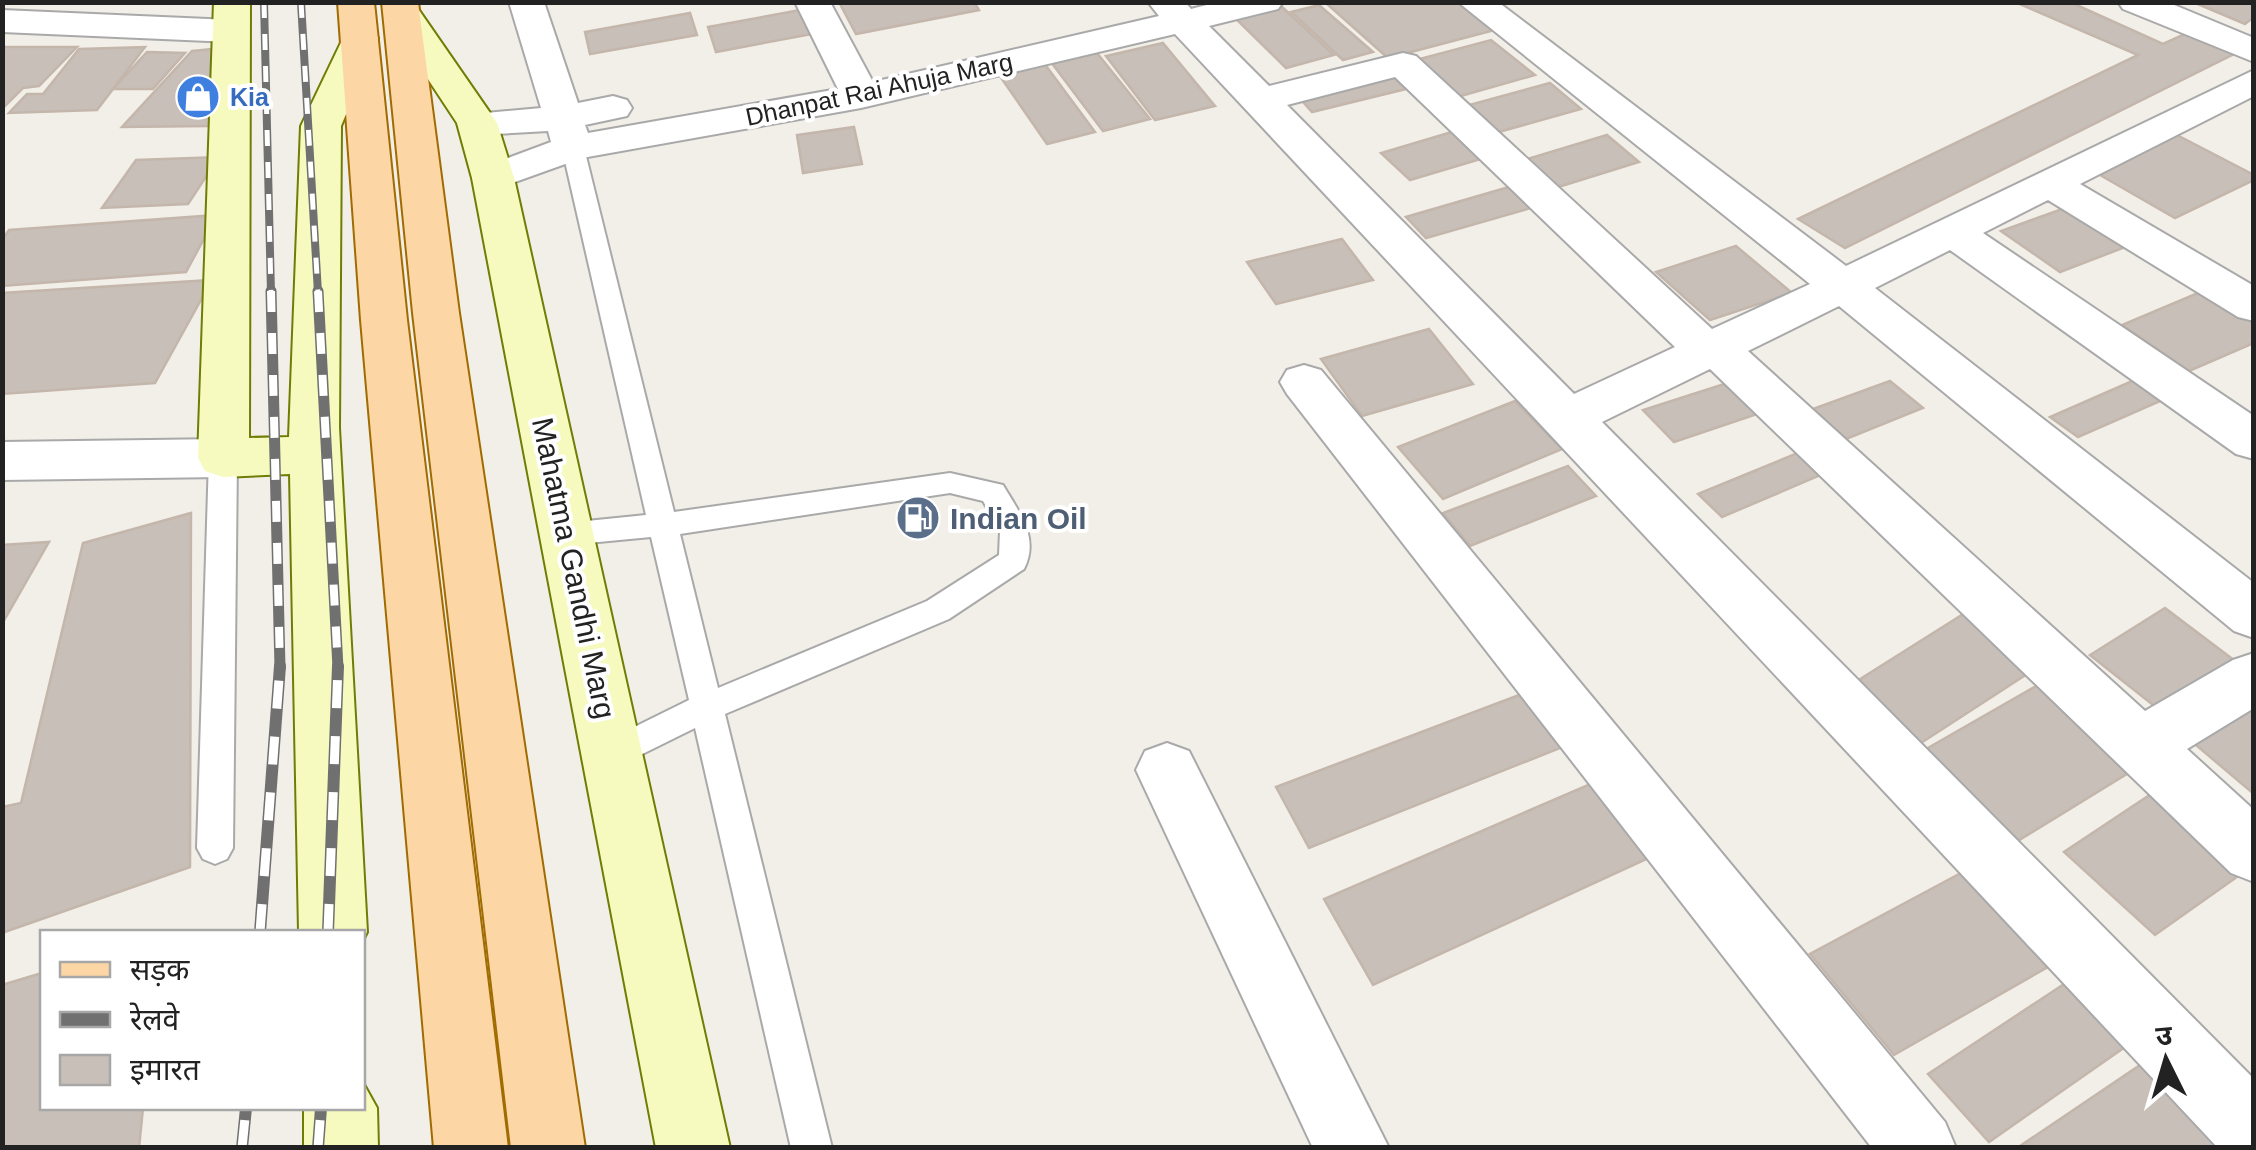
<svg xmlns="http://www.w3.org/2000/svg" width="2256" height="1150" viewBox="0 0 2256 1150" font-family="Helvetica,'Noto Sans Devanagari',sans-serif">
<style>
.building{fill:#c7bfb8;stroke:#c4b6ab;stroke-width:2.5}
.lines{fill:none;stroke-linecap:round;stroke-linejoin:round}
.lane-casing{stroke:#a9a9a9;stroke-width:4}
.street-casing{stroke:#a9a9a9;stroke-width:4}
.secondary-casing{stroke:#707d05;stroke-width:4}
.primary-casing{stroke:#a06b00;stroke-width:4}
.lane{fill:#fff;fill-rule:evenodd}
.street{fill:#fff;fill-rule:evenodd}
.secondary{fill:#f7fabf;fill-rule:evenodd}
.primary{fill:#fcd6a4;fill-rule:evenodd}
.rail-far2-casing{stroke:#707070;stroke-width:8}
.rail-far1-casing{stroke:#707070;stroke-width:11}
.rail-casing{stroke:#707070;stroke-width:12}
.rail-far2{stroke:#fff;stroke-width:5;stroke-dasharray:16;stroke-linecap:butt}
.rail-far1{stroke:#fff;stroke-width:8;stroke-dasharray:21;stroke-linecap:butt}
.rail{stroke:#fff;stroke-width:9;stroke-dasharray:28;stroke-linecap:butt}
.labels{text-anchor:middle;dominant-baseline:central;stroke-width:8;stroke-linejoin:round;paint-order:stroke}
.far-street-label{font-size:25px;fill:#222;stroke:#fff}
.far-shop-label{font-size:25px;font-weight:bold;fill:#366cbe;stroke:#fff;text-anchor:start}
.service-label{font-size:30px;font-weight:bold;fill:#4e5e75;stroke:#fff;text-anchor:start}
.street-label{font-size:30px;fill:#222;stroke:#fff}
</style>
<rect width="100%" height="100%" fill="#f2efe9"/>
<g class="building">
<polygon points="839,2 974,2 979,10 856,34"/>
<polygon points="1461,2 1495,30 1388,58 1327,4"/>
<polygon points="2015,2 2070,2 2163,44 2189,32 2236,53 1845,248 1798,219 2138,55"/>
<polygon points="2193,2 2254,2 2254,17 2245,24"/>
<polygon points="1319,5 1373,52 1343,60 1291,12"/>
<polygon points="1281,6 1334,55 1286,68 1234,17"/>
<polygon points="806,9 817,33 716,52 708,27"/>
<polygon points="690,13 697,35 590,54 585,32"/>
<polygon points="1491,40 1535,75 1450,99 1408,62"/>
<polygon points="1163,43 1215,106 1155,120 1106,56"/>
<polygon points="2,47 77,47 39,86 23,88 2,109"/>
<polygon points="145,47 97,110 9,113 27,94 43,94 79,49"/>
<polygon points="224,48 210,126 122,127 192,51"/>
<polygon points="1093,48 1150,119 1103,131 1048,58"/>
<polygon points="147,52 185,53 153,89 113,89"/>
<polygon points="1041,59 1095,132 1047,144 995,69"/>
<polygon points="1389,72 1406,89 1312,112 1296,94"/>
<polygon points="1550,83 1581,109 1488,135 1458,108"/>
<polygon points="854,127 862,164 803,173 797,135"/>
<polygon points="1462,129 1491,156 1410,180 1381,153"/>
<polygon points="2175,134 2254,175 2254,180 2175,218 2093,171"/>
<polygon points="1607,135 1639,162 1555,188 1524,160"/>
<polygon points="219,157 188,204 102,208 136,160"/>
<polygon points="1516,185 1538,206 1426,238 1406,217"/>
<polygon points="2068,207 2128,246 2060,272 2001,231"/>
<polygon points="217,215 186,272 2,286 2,240 9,230"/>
<polygon points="1342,239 1373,280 1276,304 1247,262"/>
<polygon points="1736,246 1792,293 1710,320 1656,272"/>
<polygon points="212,280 155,383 2,394 2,293"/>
<polygon points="2210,288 2254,316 2254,343 2189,371 2122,325"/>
<polygon points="1429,329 1473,384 1362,416 1321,359"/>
<polygon points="2146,375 2174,395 2078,437 2050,417"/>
<polygon points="1740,379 1772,409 1674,442 1643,410"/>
<polygon points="1890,381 1923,408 1846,439 1813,409"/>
<polygon points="1515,401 1562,449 1443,499 1398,447"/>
<polygon points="1805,450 1830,471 1722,517 1698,494"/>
<polygon points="1568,466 1596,496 1470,546 1443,513"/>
<polygon points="191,513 190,867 2,933 2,807 21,803 83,543"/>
<polygon points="49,542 2,624 2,545"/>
<polygon points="2165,608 2243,667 2167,716 2090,655"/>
<polygon points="1968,611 2038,667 1921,743 1854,683"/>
<polygon points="2045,681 2143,764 2008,847 1914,756"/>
<polygon points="1540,687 1580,740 1309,848 1276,787"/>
<polygon points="2254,693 2254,794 2184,735"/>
<polygon points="1609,776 1666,850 1373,985 1324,899"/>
<polygon points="2151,794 2244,872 2155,935 2064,852"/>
<polygon points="1974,866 2062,959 1894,1055 1810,954"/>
<polygon points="42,973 42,1108 143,1108 139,1148 2,1148 2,985"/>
<polygon points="2073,978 2135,1040 1989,1142 1928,1074"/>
<polygon points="2152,1057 2235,1148 2017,1148"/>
</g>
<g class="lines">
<defs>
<g id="lane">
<path d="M573,141L584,148L674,512L950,473L1003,485C1019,512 1040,538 1024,569L949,619L725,714L832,1148H791L695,728L612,769L600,764L595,754L600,744L689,700L651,537L567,545L557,542L552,534L557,526L567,523L646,515L562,148ZM950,493L983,501L1000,531L999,555L927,601L718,688L680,534Z"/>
<polygon points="223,448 233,451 237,458 233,848 227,859 215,864 203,859 197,848 209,458 213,451"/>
</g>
<g id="street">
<path d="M509,2H544L578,103L613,96L627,100L632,108L627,116L585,125L588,133L838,89L795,2H830L873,82L1159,16L1148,2H1185L1191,9L1218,2H1283L1278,9L1209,26L1269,86L1403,53L1416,56L1712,329L1810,284L1458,2H1498L1846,266L2254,70V96L2080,184L2254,286V321L2238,317L2048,200L1983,233L2254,416V459L2236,454L1950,250L1875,288L2254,583V638L2234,631L1839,306L1748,351L2145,711L2233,660L2254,653V708L2187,749L2254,810V882L2231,873L1710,369L1602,422L2254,1079V1148H2218L1175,34L861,108L582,158L493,190L478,187L472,178L478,169L551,142L548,131L477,135L463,131L457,123L463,115L541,108ZM1395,77L1675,347L1574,394L1287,105Z"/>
<polygon points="2118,2 2167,2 2254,38 2254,62 2123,9"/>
<polygon points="2,10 231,20 244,23 249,31 244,39 231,42 2,32"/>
<polygon points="1304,365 1321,370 1945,1122 1956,1148 1872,1148 1287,394 1280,382 1287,370"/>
<polygon points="223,439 241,445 248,458 241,471 223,477 2,480 2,442"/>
<polygon points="1167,743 1189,751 1389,1148 1313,1148 1136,770 1145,751"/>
</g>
<g id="secondary">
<polygon points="214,2 250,2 249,438 289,437 301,126 347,30 360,27 373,30 378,38 341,126 339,428 367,932 362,942 362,932 299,932 290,474 223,477 205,471 198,458"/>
<polygon points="388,3 414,3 497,123 514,178 730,1148 656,1148 472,178 457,123 383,11"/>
<polygon points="362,1081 377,1108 378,1148 304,1148 304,1108 362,1108"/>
</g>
<g id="primary">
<polygon points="338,2 374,2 407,320 508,1148 434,1148 361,320"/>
<polygon points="382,2 418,2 459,313 585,1148 511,1148 413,313"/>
</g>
</defs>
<use href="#lane" class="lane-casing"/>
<use href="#street" class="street-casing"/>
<use href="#secondary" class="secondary-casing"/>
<use href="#primary" class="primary-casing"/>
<use href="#lane" class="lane"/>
<use href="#street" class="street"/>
<use href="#secondary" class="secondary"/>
<use href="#primary" class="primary"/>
<defs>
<g id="rail-far2">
<polyline points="264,2 271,293"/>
<polyline points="301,2 318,293"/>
</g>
<g id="rail-far1">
<polyline points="271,291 280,668"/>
<polyline points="318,291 338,668"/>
</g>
<g id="rail">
<polyline points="260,932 280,666"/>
<polyline points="328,932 338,666"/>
<polyline points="242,1148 246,1108"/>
<polyline points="318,1148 321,1108"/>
</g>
</defs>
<use href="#rail-far2" class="rail-far2-casing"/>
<use href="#rail-far1" class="rail-far1-casing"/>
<use href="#rail" class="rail-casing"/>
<use href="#rail-far2" class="rail-far2"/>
<use href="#rail-far1" class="rail-far1"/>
<use href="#rail" class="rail"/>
</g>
<defs>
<symbol id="shop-disc" viewBox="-11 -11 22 22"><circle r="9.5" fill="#3f7fe0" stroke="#fff"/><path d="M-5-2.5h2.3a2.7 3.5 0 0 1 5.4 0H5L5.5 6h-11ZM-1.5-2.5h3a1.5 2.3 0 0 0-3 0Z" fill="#fff"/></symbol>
<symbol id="fuel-disc" viewBox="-11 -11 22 22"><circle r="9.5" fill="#5c6f8a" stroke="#fff"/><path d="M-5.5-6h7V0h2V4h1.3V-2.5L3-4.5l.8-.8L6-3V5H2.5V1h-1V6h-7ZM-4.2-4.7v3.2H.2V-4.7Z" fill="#fff"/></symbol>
</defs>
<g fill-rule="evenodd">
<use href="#shop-disc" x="173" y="72" width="50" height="50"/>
<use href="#fuel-disc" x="893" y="493" width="50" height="50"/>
</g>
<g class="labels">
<g class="far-street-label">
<text transform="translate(879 89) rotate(-12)">Dhanpat Rai Ahuja Marg</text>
</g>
<g class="far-shop-label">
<text x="230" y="97">Kia</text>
</g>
<g class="service-label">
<text x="950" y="518">Indian Oil</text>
</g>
<g class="street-label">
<text transform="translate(574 568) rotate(78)">Mahatma Gandhi Marg</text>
</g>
</g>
<rect width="2256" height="1150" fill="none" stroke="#222222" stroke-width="10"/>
<rect x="40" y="930" width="325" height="180" fill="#ffffff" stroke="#a7a7a7" stroke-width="2.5"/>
<rect x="60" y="962" width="50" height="15" fill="#fcd6a4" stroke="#a7a7a7" stroke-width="2.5"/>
<text x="130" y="980" font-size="30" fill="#222222">सड़क</text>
<rect x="60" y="1012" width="50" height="15" fill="#707070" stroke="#a7a7a7" stroke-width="2.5"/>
<text x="130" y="1030" font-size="30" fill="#222222">रेलवे</text>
<rect x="60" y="1055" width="50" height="30" fill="#c7bfb8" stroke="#a7a7a7" stroke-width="2.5"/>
<text x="130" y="1080" font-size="30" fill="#222222">इमारत</text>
<g transform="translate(2166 1060) rotate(355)" stroke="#ffffff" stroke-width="8" paint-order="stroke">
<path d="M0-8L18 38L0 25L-18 38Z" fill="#222222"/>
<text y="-15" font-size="28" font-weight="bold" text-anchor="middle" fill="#222222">उ</text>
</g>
</svg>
